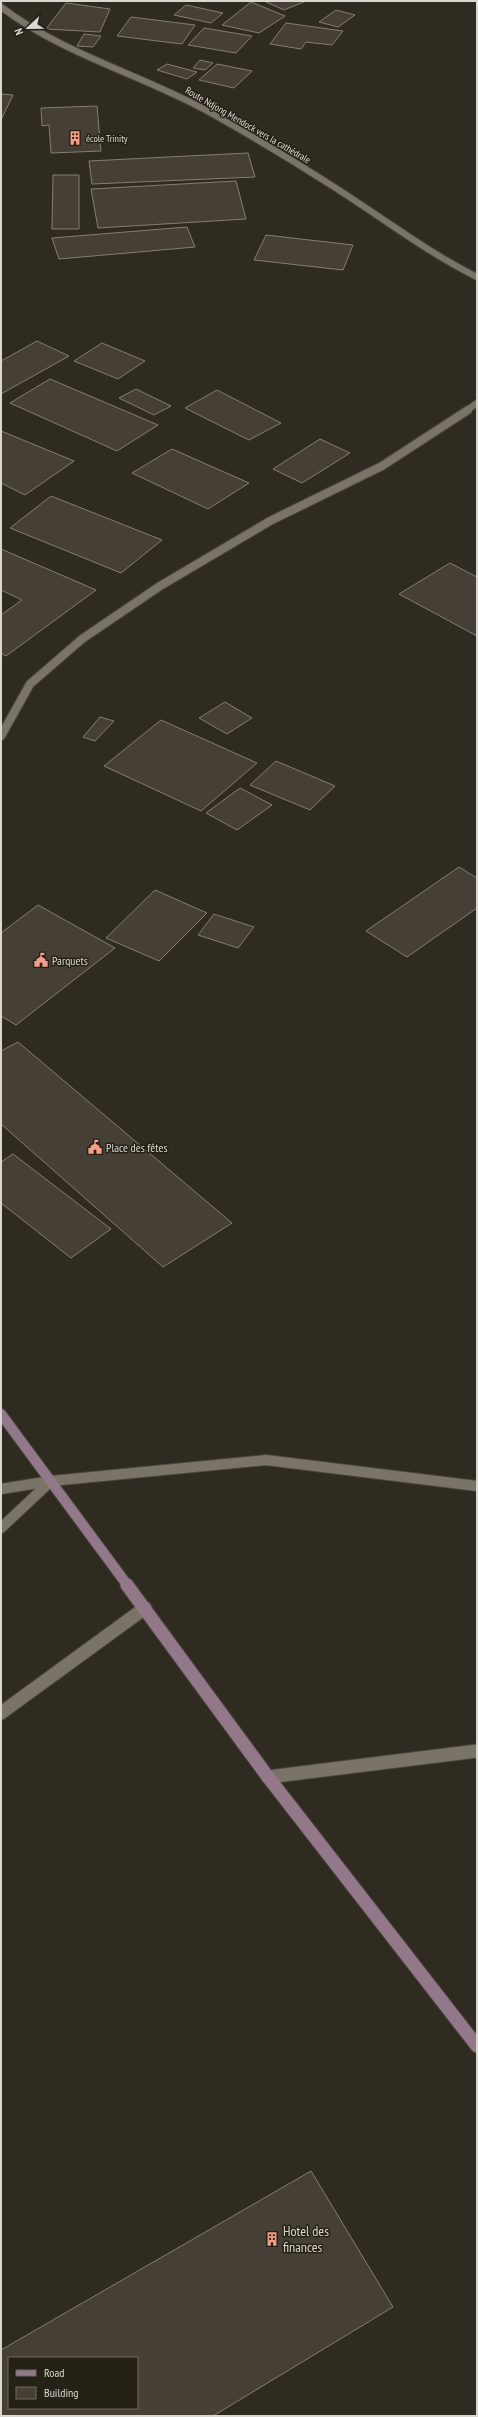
<svg xmlns="http://www.w3.org/2000/svg" width="478" height="2417" viewBox="0 0 478 2417" font-family="'PT Sans Narrow',sans-serif">
<style>
.building{fill:#463f35;stroke:#857d72;fill-rule:evenodd}
.lines{fill:none;stroke-linecap:round;stroke-linejoin:round}
.street-far3-casing{stroke:#4a463d;stroke-width:8}
.street-far2-casing{stroke:#4a463d;stroke-width:10}
.street-far1-casing{stroke:#4a463d;stroke-width:12}
.street-casing{stroke:#4a463d;stroke-width:15}
.secondary-far1-casing{stroke:#4a463d;stroke-width:12}
.secondary-casing{stroke:#4a463d;stroke-width:15}
.street-far3{stroke:#7a7468;stroke-width:6}
.street-far2{stroke:#7a7468;stroke-width:8}
.street-far1{stroke:#7a7468;stroke-width:10}
.street{stroke:#7a7468;stroke-width:13}
.secondary-far1{stroke:#93788a;stroke-width:10}
.secondary{stroke:#93788a;stroke-width:13}
.labels{text-anchor:middle;dominant-baseline:central;stroke-width:3;stroke-linejoin:round;paint-order:stroke}
.far-street-label{font-size:10px;fill:#dad7d0;stroke:#262117}
.far-poi-label{font-size:10px;fill:#dad7d0;stroke:#262117;text-anchor:start}
.poi-label{font-size:12px;fill:#dad7d0;stroke:#262117;text-anchor:start}
.near-poi-label{font-size:14px;fill:#dad7d0;stroke:#262117;text-anchor:start}
</style>
<rect width="100%" height="100%" fill="#2f2b21"/>
<g class="building">
<polygon points="264,1 306,1 284,10"/>
<polygon points="251,2 285,16 259,33 222,25"/>
<polygon points="66,3 110,9 100,32 46,29"/>
<polygon points="186,5 223,13 211,23 174,15"/>
<polygon points="336,10 355,15 338,27 319,22"/>
<polygon points="131,17 195,25 182,44 117,36"/>
<polygon points="286,23 343,31 332,45 306,42 301,49 270,44"/>
<polygon points="204,28 252,36 236,53 188,45"/>
<polygon points="84,34 101,36 93,47 77,46"/>
<polygon points="200,60 213,63 205,70 193,68"/>
<polygon points="167,64 197,72 187,79 157,70"/>
<polygon points="217,64 252,71 234,88 199,80"/>
<polygon points="1,94 13,95 1,120"/>
<polygon points="97,106 101,151 51,153 49,125 42,126 41,108"/>
<polygon points="248,153 255,177 92,184 89,161"/>
<polygon points="53,175 79,175 79,229 52,229"/>
<polygon points="236,181 246,219 98,228 91,189"/>
<polygon points="187,227 195,247 59,259 52,238"/>
<polygon points="266,235 353,245 343,270 254,260"/>
<polygon points="37,341 69,356 1,394 1,361"/>
<polygon points="102,343 145,361 118,379 74,361"/>
<polygon points="50,379 158,425 117,451 10,403"/>
<polygon points="136,389 171,406 154,415 119,398"/>
<polygon points="217,390 281,423 249,440 185,408"/>
<polygon points="1,431 74,461 25,495 1,483"/>
<polygon points="320,439 350,453 302,483 273,469"/>
<polygon points="172,449 249,483 208,509 132,473"/>
<polygon points="51,496 162,540 121,573 10,528"/>
<polygon points="1,549 96,590 6,656 1,653 1,615 22,600 1,590"/>
<polygon points="450,563 477,577 477,636 399,594"/>
<polygon points="225,702 252,718 227,734 199,718"/>
<polygon points="100,717 114,721 95,741 83,737"/>
<polygon points="161,720 257,763 201,811 104,766"/>
<polygon points="276,761 335,786 310,810 250,785"/>
<polygon points="240,788 272,805 237,830 206,813"/>
<polygon points="459,867 477,878 477,908 407,957 366,931"/>
<polygon points="155,890 207,913 159,961 106,938"/>
<polygon points="38,905 115,948 16,1025 1,1016 1,933"/>
<polygon points="214,914 254,927 238,948 198,935"/>
<polygon points="18,1042 232,1223 163,1267 1,1124 1,1051"/>
<polygon points="13,1154 111,1229 71,1258 1,1203 1,1162"/>
<path d="M311,2171L393,2307L213,2416H1V2350ZM9,2358H137V2408H9Z"/>
</g>
<g class="lines">
<defs>
<g id="street-far3">
<path d="M1,7C64,55 143,75 211,113C252,136 292,160 331,185C380,216 425,251 477,277"/>
<polyline points="466,411 477,403"/>
</g>
<polyline id="street-far2" points="1,736 30,684 82,639 160,586 270,521 382,466 468,410"/>
<g id="street-far1">
<polyline points="1,1489 51,1481 266,1460 477,1486"/>
<polyline points="1,1528 51,1481"/>
</g>
<g id="street">
<polyline points="1,1713 145,1608"/>
<polyline points="268,1777 477,1751"/>
</g>
<polyline id="secondary-far1" points="1,1414 128,1586"/>
<polyline id="secondary" points="127,1585 268,1777 477,2046"/>
</defs>
<use href="#street-far3" class="street-far3-casing"/>
<use href="#street-far2" class="street-far2-casing"/>
<use href="#street-far1" class="street-far1-casing"/>
<use href="#street" class="street-casing"/>
<use href="#secondary-far1" class="secondary-far1-casing"/>
<use href="#secondary" class="secondary-casing"/>
<use href="#street-far3" class="street-far3"/>
<use href="#street-far2" class="street-far2"/>
<use href="#street-far1" class="street-far1"/>
<use href="#street" class="street"/>
<use href="#secondary-far1" class="secondary-far1"/>
<use href="#secondary" class="secondary"/>
</g>
<defs>
<symbol id="building-bare" viewBox="-9 -9 18 18"><path d="M-4-6H4V6H1V3H-1V6H-4ZM-2.5-4.3h1.7v1.8h-1.7ZM.8-4.3h1.7v1.8H.8ZM-2.5-1h1.7V.8h-1.7ZM.8-1h1.7V.8H.8Z" fill="#f49e8a" stroke="#262117" stroke-width="2.5" paint-order="stroke"/></symbol>
<symbol id="civic-bare" viewBox="-9 -9 18 18"><path d="M-.6-6.5H3V-4.5H.6V-3L4-1V1h2V6H-6V1h2V-1L-.6-3ZM-1.2 2.5V6h2.4V2.5Z" fill="#f49e8a" stroke="#262117" stroke-width="2.5" paint-order="stroke"/></symbol>
</defs>
<g fill-rule="evenodd">
<use href="#building-bare" x="65" y="128" width="20" height="20"/>
<use href="#civic-bare" x="31" y="950" width="20" height="20"/>
<use href="#civic-bare" x="85" y="1137" width="20" height="20"/>
<use href="#building-bare" x="262" y="2229" width="20" height="20"/>
</g>
<g class="labels">
<g class="far-street-label">
<text transform="translate(248 125) rotate(30)">Route Ndjong Mendock vers la cathédrale</text>
</g>
<g class="far-poi-label">
<text x="86" y="138">école Trinity</text>
</g>
<g class="poi-label">
<text x="52" y="960">Parquets</text>
<text x="106" y="1147">Place des fêtes</text>
</g>
<g class="near-poi-label">
<text x="283" y="2231">Hotel des<tspan x="283" dy="16">finances</tspan></text>
</g>
</g>
<rect width="478" height="2417" fill="none" stroke="#dad7d0" stroke-width="4"/>
<rect x="8" y="2357" width="130" height="52" fill="#262117" stroke="#6e6a61"/>
<rect x="16" y="2370" width="20" height="6" fill="#93788a" stroke="#6e6a61"/>
<text x="44" y="2377" font-size="12" fill="#dad7d0">Road</text>
<rect x="16" y="2387" width="20" height="12" fill="#463f35" stroke="#6e6a61"/>
<text x="44" y="2397" font-size="12" fill="#dad7d0">Building</text>
<g transform="translate(28 28) rotate(248)" stroke="#262117" stroke-width="3" paint-order="stroke">
<path d="M0-3L7 15L0 10L-7 15Z" fill="#dad7d0"/>
<text y="-6" font-size="11" font-weight="bold" text-anchor="middle" fill="#dad7d0">N</text>
</g>
</svg>
